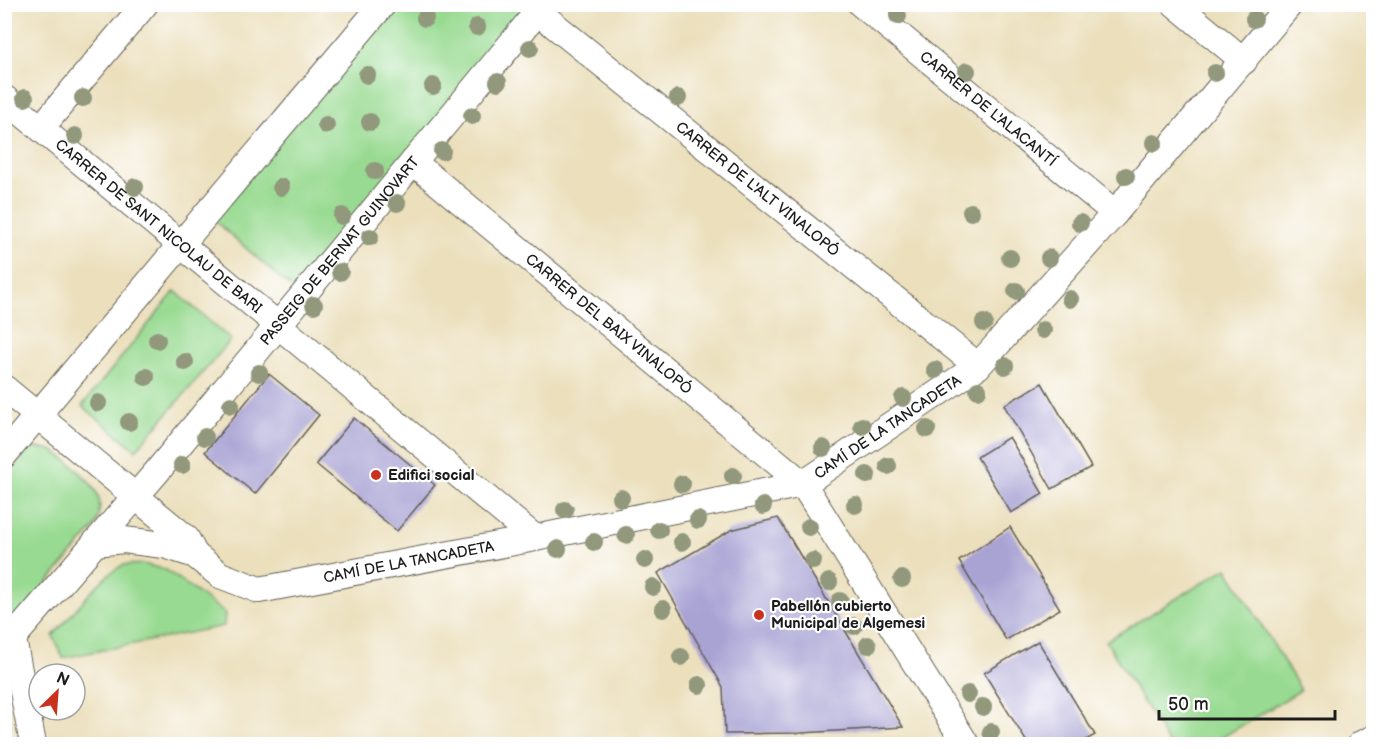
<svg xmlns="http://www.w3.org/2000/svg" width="1378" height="749" viewBox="0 0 1378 749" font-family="'Balsamiq Sans',sans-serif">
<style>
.green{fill:#98da91;stroke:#5a7b56;stroke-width:1.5}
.building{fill:#a9a3d4}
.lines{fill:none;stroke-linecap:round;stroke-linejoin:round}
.minor-casing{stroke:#646054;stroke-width:28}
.minor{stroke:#fff;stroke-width:26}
.tree{fill:#91987b}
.poi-dot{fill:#c8321e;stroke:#fff;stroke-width:2}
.labels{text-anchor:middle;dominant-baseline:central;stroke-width:4.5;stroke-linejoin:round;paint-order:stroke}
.street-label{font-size:15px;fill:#1c1c1c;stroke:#fff}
.poi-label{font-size:15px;font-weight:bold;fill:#1c1c1c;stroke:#fff;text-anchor:start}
</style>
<rect width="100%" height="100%" fill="#fff"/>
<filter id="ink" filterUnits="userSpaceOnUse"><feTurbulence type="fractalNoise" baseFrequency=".0167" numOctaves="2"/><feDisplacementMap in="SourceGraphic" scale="12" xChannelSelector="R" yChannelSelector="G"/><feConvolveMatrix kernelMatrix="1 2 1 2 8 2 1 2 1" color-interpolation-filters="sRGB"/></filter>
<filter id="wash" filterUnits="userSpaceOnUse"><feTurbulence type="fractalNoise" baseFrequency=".008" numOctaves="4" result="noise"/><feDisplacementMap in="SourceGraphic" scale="24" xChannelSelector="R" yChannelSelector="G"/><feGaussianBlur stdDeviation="1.35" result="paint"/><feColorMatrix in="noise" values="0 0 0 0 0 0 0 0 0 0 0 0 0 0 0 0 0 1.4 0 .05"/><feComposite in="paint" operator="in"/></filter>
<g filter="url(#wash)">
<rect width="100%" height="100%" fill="#ebdfbc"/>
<g class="green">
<polygon points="393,5 534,5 297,293 214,220"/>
<polygon points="175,291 231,340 136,450 82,406"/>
<path d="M35,448C42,448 47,448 53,451C69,461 94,482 99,499C101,508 98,519 95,527L5,632V477L26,452Z"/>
<path d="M143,564L166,570L225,613L224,626L63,658L53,636C68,619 105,571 124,565C130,564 138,565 143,564Z"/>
<polygon points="1227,568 1301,690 1211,744 1169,744 1106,641"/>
</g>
<g id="blocks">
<g class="building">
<polygon points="269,374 319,415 255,494 205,452"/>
<polygon points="1042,383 1091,467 1052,489 1004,405"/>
<polygon points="354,418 435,485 397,531 316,464"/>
<polygon points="1009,437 1043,494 1011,513 977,457"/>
<polygon points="778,518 861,657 903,727 801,733 725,734 723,687 658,573 731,530"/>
<polygon points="1010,527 1060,609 1006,640 959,561"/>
<polygon points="1038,641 1095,735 1079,744 1028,744 984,673"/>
<polygon points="894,741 894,744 842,744 842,743"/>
</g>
</g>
</g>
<g filter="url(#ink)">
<use href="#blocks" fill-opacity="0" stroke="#646054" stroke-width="1.5"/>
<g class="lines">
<defs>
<g id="minor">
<path id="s1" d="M861,4L1115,213"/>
<polyline points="1175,4 1244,61"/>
<path id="s2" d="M538,12L978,366"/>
<path id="s3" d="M4,98L535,538"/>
<polyline points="41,128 145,4"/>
<path id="s4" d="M413,162L803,484L966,744"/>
<polyline points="4,388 186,538 195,555"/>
<polyline points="4,455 383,4"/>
<path id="s5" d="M95,543L124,540L164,545L195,555L220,575L259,590L535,538L803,484L978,366L1115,213L1290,4"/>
<polyline points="13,639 33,744"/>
<path id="s6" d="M4,648L155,474L544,4"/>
<polyline points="1361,744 1374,738"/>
</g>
</defs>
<use href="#minor" class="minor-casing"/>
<use href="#minor" class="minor"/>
</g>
<g class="tree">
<circle cx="898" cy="16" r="9"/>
<circle cx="425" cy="18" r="9"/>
<circle cx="1254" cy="19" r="9"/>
<circle cx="477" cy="27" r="9"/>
<circle cx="530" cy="48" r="9"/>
<circle cx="967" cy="71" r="9"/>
<circle cx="1215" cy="73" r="9"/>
<circle cx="367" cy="75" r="9"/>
<circle cx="498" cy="82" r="9"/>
<circle cx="433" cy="86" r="9"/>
<circle cx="25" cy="98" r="9"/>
<circle cx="83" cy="98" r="9"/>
<circle cx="678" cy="98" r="9"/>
<circle cx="472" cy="116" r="9"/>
<circle cx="370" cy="122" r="9"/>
<circle cx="326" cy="125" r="9"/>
<circle cx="75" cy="136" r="9"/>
<circle cx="1154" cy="143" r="9"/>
<circle cx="442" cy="151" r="9"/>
<circle cx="375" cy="171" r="9"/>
<circle cx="1126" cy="176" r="9"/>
<circle cx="135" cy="187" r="9"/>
<circle cx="281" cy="187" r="9"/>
<circle cx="397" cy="203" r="9"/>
<circle cx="971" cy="212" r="9"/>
<circle cx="342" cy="216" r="9"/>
<circle cx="1080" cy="223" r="9"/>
<circle cx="370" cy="237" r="9"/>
<circle cx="1010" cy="258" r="9"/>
<circle cx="1049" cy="258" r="9"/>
<circle cx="340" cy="272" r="9"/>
<circle cx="1016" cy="291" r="9"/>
<circle cx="1070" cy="299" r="9"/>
<circle cx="314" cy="305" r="9"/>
<circle cx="984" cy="323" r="9"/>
<circle cx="1043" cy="330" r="9"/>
<circle cx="157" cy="340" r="9"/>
<circle cx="185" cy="362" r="9"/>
<circle cx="1005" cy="366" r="9"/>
<circle cx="935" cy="370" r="9"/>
<circle cx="259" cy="373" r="9"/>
<circle cx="146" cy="377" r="9"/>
<circle cx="978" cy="390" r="9"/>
<circle cx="903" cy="398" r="9"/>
<circle cx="98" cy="403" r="9"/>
<circle cx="231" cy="405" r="9"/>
<circle cx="129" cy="422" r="9"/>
<circle cx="862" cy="426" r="9"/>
<circle cx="927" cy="429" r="9"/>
<circle cx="205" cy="437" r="9"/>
<circle cx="823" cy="448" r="9"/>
<circle cx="182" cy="465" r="9"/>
<circle cx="888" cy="466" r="9"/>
<circle cx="867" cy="475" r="9"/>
<circle cx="733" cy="476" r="9"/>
<circle cx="682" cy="484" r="9"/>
<circle cx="621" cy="498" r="9"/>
<circle cx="855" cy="505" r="9"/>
<circle cx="763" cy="506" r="9"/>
<circle cx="565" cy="510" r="9"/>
<circle cx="698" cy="520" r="9"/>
<circle cx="809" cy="527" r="9"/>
<circle cx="659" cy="530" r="9"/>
<circle cx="626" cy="535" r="9"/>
<circle cx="594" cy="542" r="9"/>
<circle cx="682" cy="542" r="9"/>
<circle cx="558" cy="549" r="9"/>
<circle cx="645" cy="560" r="9"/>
<circle cx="813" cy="561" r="9"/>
<circle cx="902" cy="579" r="9"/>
<circle cx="829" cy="582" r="9"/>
<circle cx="653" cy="587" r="9"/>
<circle cx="840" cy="601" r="9"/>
<circle cx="663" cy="609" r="9"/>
<circle cx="854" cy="626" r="9"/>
<circle cx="868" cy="645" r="9"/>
<circle cx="681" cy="657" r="9"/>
<circle cx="699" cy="685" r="9"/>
<circle cx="968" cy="694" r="9"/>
<circle cx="983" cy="707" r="9"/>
<circle cx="991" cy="732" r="9"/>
</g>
</g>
<g class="poi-dot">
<circle cx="376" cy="475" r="6"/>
<circle cx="759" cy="615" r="6"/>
</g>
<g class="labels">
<g class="street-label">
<text stroke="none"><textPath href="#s1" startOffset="165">CARRER DE L'ALACANTÍ</textPath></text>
<text stroke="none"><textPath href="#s2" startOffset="282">CARRER DE L'ALT VINALOPÓ</textPath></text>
<text stroke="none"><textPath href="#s3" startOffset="201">CARRER DE SANT NICOLAU DE BARI</textPath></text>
<text stroke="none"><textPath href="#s6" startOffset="520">PASSEIG DE BERNAT GUINOVART</textPath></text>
<text stroke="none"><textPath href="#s4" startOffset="254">CARRER DEL BAIX VINALOPÓ</textPath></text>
<text stroke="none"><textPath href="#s5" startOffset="832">CAMÍ DE LA TANCADETA</textPath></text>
<text stroke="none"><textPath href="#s5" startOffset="328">CAMÍ DE LA TANCADETA</textPath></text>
</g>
<g class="poi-label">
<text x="388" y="475">Edifici social</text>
<text x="771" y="606">Pabellón cubierto<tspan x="771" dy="17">Municipal de Algemesi</tspan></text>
</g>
</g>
<rect width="1378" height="749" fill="none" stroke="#fff" stroke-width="24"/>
<g transform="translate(57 692) rotate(25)"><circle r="28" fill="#ffffff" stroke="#a4a4a4" stroke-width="1.5"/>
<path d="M0-4.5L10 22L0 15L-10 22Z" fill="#c8321e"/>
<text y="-9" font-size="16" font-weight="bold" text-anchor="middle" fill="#1c1c1c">N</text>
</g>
<path d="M1159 710v9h176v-9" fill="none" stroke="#1c1c1c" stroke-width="3"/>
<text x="1168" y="710" font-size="18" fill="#1c1c1c" stroke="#ffffff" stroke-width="4.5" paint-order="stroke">50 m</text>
</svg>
